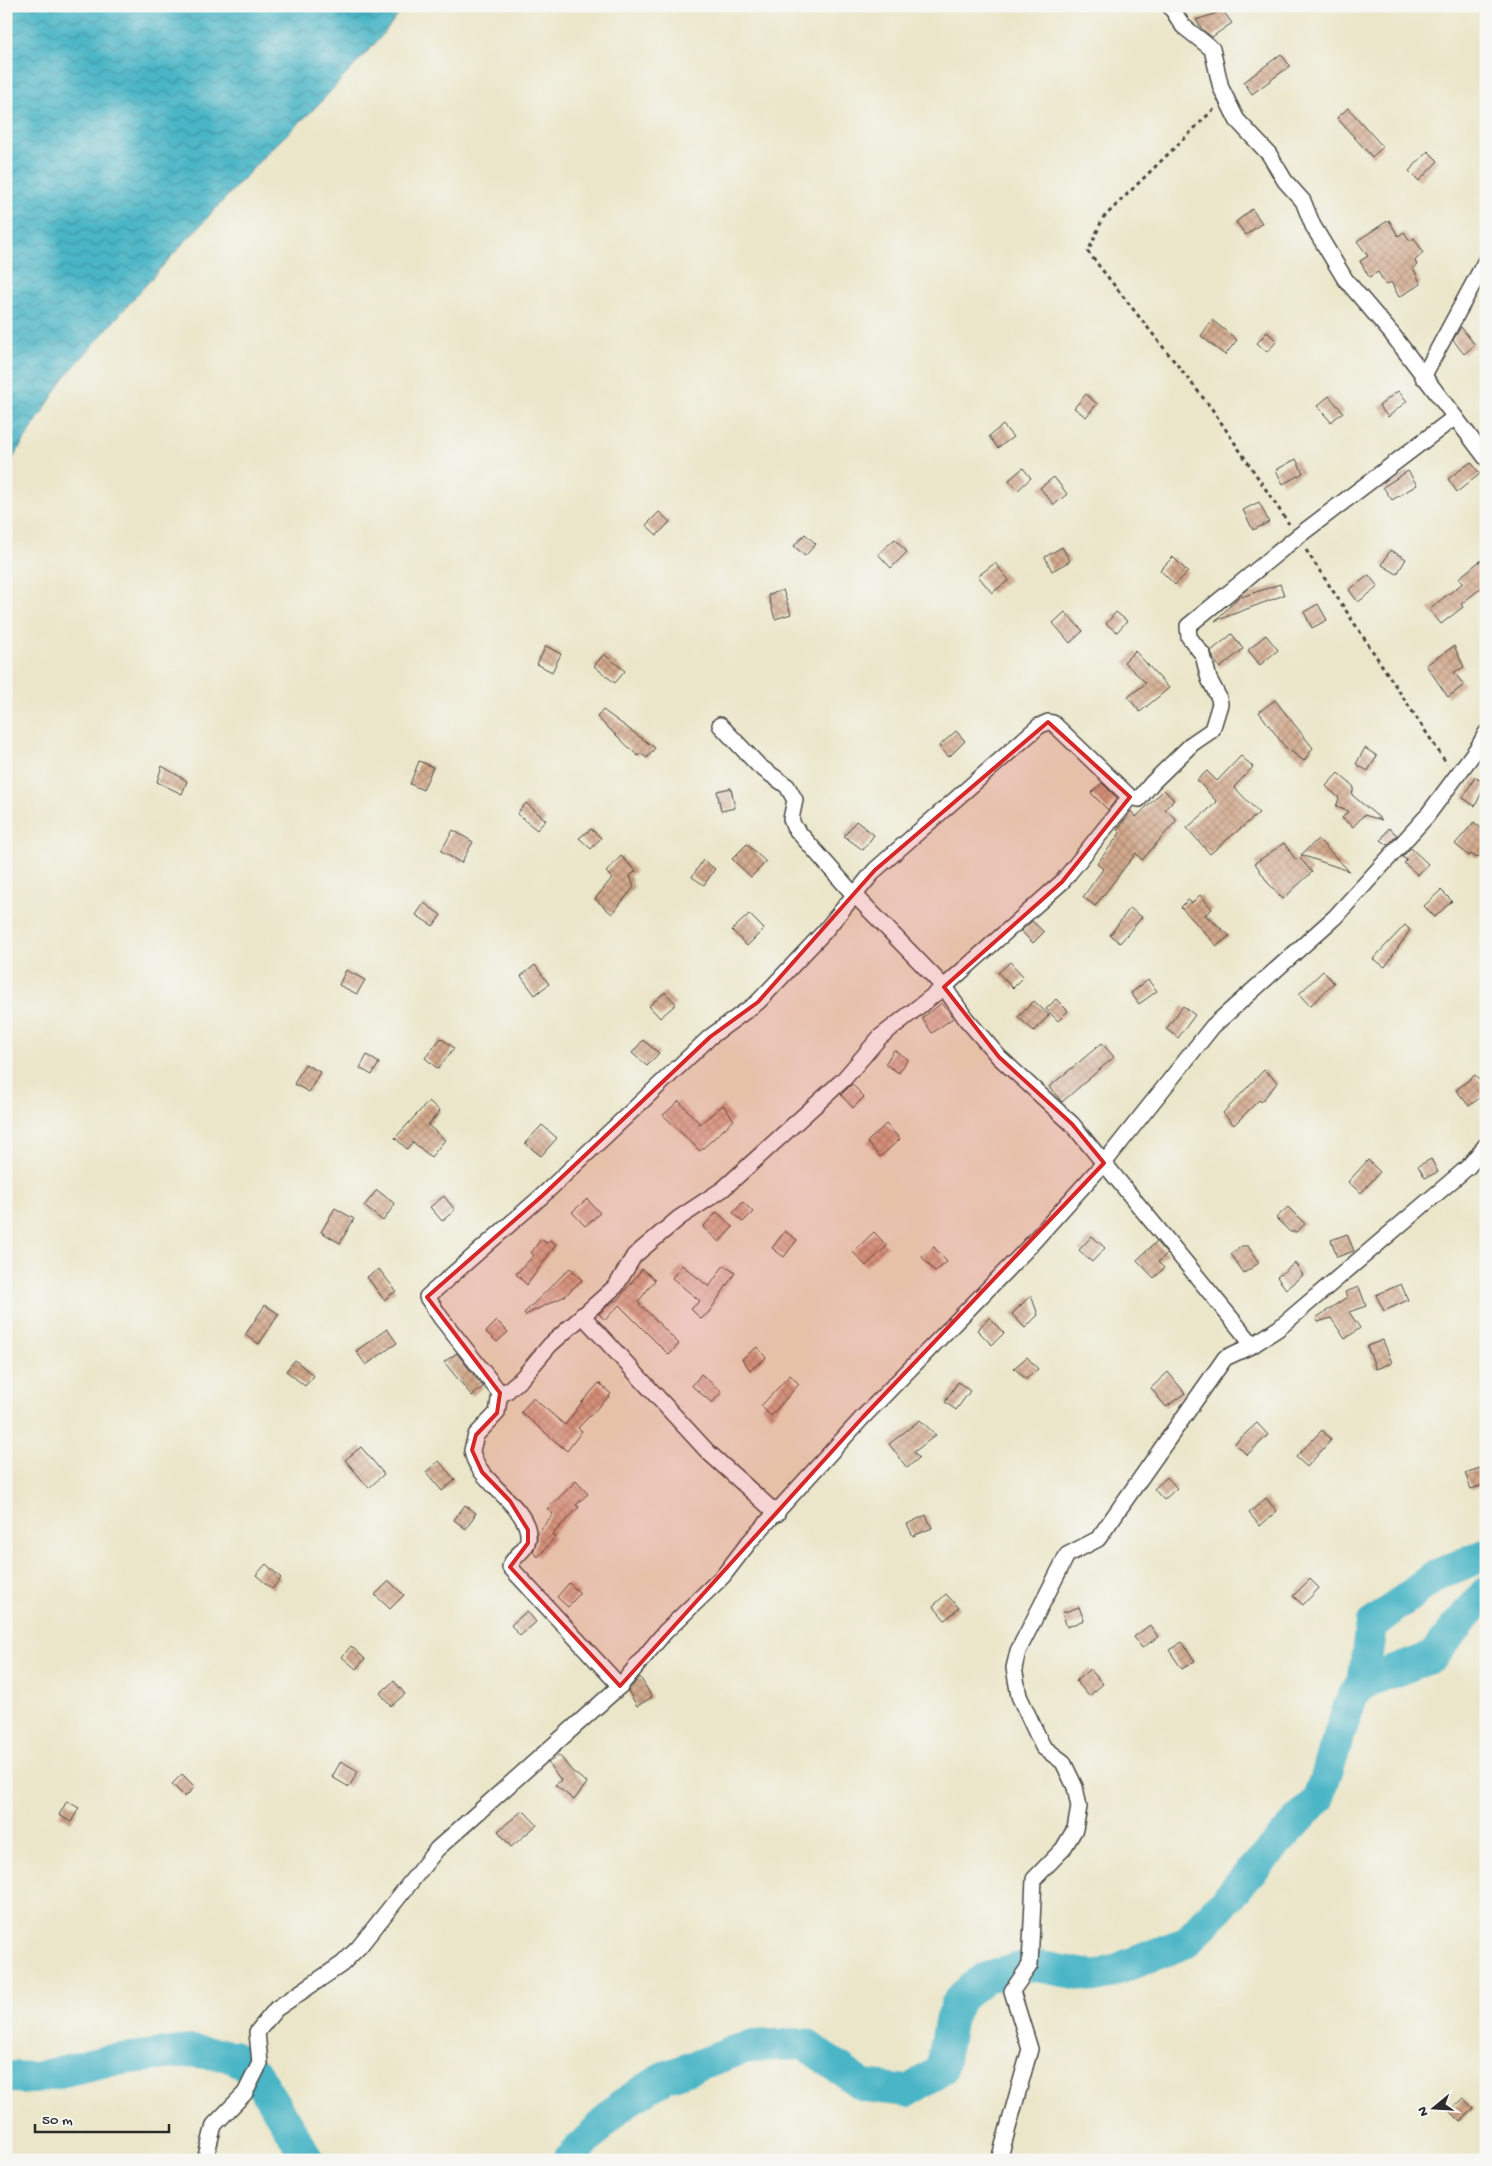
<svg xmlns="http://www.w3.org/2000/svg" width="1492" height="2166" viewBox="0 0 1492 2166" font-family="'Gochi Hand',sans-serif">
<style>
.water{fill:url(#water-waves);stroke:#3a7078}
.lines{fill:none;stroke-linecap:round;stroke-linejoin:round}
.river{stroke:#49b5c6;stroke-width:32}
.building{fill:url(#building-cross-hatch)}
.minor-casing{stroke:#484743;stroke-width:18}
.path{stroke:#484743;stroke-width:3;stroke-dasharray:4 4;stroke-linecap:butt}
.minor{stroke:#fff;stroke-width:15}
.marked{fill:#d62828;fill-opacity:0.2;stroke:#d62828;stroke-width:4;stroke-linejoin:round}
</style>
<defs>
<pattern id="water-waves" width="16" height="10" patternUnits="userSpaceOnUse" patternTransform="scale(1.25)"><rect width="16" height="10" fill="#49b5c6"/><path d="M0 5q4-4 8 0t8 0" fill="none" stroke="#3d93a1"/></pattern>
<pattern id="building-cross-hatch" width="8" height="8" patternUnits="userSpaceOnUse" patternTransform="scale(1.25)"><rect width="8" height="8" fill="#d3a98c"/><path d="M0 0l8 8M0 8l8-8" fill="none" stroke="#ab8a73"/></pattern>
</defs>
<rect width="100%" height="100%" fill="#f6f6f2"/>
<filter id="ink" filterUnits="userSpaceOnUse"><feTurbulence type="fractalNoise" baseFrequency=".02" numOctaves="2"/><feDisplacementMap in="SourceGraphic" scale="10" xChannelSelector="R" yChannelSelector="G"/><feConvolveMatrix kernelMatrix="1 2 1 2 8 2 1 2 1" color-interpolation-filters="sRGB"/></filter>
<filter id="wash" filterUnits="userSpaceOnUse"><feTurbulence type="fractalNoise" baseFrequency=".0096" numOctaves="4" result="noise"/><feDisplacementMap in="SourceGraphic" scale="20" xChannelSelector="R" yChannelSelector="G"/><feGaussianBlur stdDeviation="1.12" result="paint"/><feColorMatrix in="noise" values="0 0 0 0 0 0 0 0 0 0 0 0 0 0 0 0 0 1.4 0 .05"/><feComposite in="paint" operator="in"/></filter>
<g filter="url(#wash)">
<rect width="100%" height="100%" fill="#ebe6c9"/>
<polygon class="water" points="6,6 405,6 379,39 315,108 269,151 158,271 64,378 6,469"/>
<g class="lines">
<g class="river">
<polyline points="1363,1683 1371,1625 1437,1575 1486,1554"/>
<polyline points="6,2077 35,2078 106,2061 190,2051 233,2056 255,2073 309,2160"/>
<polyline points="568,2160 620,2106 665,2077 750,2046 805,2044 864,2086 908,2091 941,2070 951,2017 960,1998 983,1979 1030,1965 1097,1977 1187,1942 1318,1799 1352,1697 1363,1683 1432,1657 1486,1592"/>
</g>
</g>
<g id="blocks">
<g class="building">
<polygon points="1223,11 1232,23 1212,37 1203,30 1196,20"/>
<polygon points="1281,54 1290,66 1252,94 1244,82"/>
<polygon points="1348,108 1383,147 1372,157 1337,118"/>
<polygon points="1428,151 1438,161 1419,181 1409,171"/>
<polygon points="1252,209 1262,223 1246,235 1236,222"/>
<polygon points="1389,220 1398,236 1404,232 1410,241 1414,238 1423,252 1415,261 1417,265 1413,268 1421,284 1399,297 1391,282 1386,285 1378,272 1369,277 1360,261 1368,256 1357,241"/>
<polygon points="1212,320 1237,340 1225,355 1201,336"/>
<polygon points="1461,327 1475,345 1464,354 1453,340"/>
<polygon points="1267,332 1277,341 1267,352 1257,343"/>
<polygon points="1398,391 1407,401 1388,417 1379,406"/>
<polygon points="1086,394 1097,404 1086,417 1074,408"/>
<polygon points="1329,396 1343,412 1331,422 1317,406"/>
<polygon points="1003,425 1013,437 998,448 989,436"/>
<polygon points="1296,459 1303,473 1283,484 1276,470"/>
<polygon points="1471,462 1480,474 1457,492 1448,479"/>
<polygon points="1023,468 1031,478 1018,490 1009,480"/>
<polygon points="1408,471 1417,485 1392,500 1383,487"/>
<polygon points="1054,477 1067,494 1054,505 1040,488"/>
<polygon points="1259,502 1269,522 1253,530 1243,510"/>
<polygon points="659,512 670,522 657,535 646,525"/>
<polygon points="805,534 816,544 805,556 794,546"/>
<polygon points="895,539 907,552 891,568 878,554"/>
<polygon points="1062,547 1070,561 1052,571 1045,557"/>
<polygon points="1390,550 1406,559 1397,574 1382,565"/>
<polygon points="1486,556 1486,584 1461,604 1463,607 1441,624 1429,609 1463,583 1459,578"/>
<polygon points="1173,557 1188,572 1175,585 1160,570"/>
<polygon points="995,563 1009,580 992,593 978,576"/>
<polygon points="1369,575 1378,587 1358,602 1349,590"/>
<polygon points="1280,584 1284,595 1215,621 1238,598"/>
<polygon points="783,590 791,614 775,619 768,595"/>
<polygon points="1318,604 1327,620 1312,628 1304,612"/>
<polygon points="1065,612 1083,631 1070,643 1053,623"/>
<polygon points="1116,612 1127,621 1117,632 1106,624"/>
<polygon points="1232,634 1243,649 1220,668 1214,660 1211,651"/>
<polygon points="1266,635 1278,650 1260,665 1248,650"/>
<polygon points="546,646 561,654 552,672 537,664"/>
<polygon points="1454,646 1464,667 1454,672 1464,685 1448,697 1426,665"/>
<polygon points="1135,651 1169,688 1140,712 1128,697 1146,683 1124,662"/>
<polygon points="604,654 625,671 615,683 594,666"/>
<polygon points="1275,700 1313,748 1304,761 1285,747 1259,712"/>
<polygon points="603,710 655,748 647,758 640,753 638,756 597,717"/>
<polygon points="956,731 965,741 949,757 939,746"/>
<polygon points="1365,748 1377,756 1368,771 1356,764"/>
<polygon points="1241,756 1253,767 1234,787 1259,813 1210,854 1187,828 1217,802 1197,780 1207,771 1217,781"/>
<polygon points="419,761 433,767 423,790 410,784"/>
<polygon points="162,766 187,781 182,794 157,782"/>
<polygon points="1338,773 1354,787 1352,795 1382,820 1364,815 1353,827 1342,818 1348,811 1336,807 1339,798 1326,786"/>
<polygon points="1475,777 1486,784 1475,806 1463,798"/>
<polygon points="1102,783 1117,798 1108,810 1091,793"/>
<polygon points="731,788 735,808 721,811 717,791"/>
<polygon points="1164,790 1174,800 1165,809 1177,820 1142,860 1136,853 1095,906 1083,897 1103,869 1097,864 1120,833 1117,830 1131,811 1136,817"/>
<polygon points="526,803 546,820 537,830 517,814"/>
<polygon points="856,821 874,835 863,850 844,836"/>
<polygon points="1474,822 1486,832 1486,849 1477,858 1471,854 1469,856 1455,844"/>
<polygon points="1389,828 1397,835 1388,845 1381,840"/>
<polygon points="591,829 601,838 591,849 579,838"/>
<polygon points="453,830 473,842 461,863 441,851"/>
<polygon points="1318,839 1349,871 1301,855"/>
<polygon points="1284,843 1296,860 1299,857 1312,872 1283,899 1268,883 1255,863"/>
<polygon points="747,844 766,862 751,877 732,859"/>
<polygon points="1411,848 1428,864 1418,875 1404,863 1407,860 1402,857"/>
<polygon points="621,856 636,871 630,876 634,887 612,914 595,899 612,878 606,872"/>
<polygon points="703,860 715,869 704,885 692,877"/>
<polygon points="1441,890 1452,901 1435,917 1424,906"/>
<polygon points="1200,895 1212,909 1205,915 1230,936 1217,946 1181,907 1188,900 1192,903"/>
<polygon points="424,903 441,915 433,926 416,915"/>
<polygon points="1130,908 1142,917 1120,943 1110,935"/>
<polygon points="749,914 764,929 747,946 732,930"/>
<polygon points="1032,921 1044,932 1033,943 1021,931"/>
<polygon points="1405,925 1410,930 1385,967 1373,959"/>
<polygon points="1010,962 1024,977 1013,988 998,973"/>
<polygon points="535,965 549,984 535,995 521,976"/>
<polygon points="346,970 365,980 357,994 339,985"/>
<polygon points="1323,971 1334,983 1310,1006 1299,994"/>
<polygon points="1148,980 1157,991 1139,1004 1131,993"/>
<polygon points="665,992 676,1004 660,1018 649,1006"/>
<polygon points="1056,999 1068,1011 1058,1021 1046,1009"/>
<polygon points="1034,1001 1049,1015 1034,1031 1018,1017"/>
<polygon points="942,1003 953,1018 932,1033 922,1018"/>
<polygon points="1183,1006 1195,1015 1178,1038 1166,1029"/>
<polygon points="441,1038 454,1048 438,1069 425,1058"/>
<polygon points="643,1040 659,1053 647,1066 632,1053"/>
<polygon points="1102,1043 1114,1057 1062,1102 1049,1087"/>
<polygon points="894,1050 908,1059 899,1073 885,1064"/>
<polygon points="367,1055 379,1063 372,1075 360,1068"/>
<polygon points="305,1064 320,1072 309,1092 294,1084"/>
<polygon points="1264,1070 1278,1082 1261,1102 1259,1100 1234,1125 1223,1113"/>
<polygon points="1475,1075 1486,1089 1486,1093 1469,1106 1456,1090"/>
<polygon points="852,1084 864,1097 853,1108 841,1095"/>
<polygon points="429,1101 440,1111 428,1125 445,1140 431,1157 413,1142 407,1149 395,1138"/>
<polygon points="679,1101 700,1124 723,1105 734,1120 700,1151 663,1115"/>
<polygon points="886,1124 900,1139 880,1157 867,1142"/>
<polygon points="542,1125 557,1138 541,1156 525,1143"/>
<polygon points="1431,1159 1438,1172 1425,1178 1418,1166"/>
<polygon points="1368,1160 1380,1172 1361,1193 1348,1182"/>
<polygon points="377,1190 395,1204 383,1221 364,1206"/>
<polygon points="444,1196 455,1210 442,1221 430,1207"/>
<polygon points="587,1199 600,1213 585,1226 572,1212"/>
<polygon points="743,1202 753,1212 743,1222 733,1213"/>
<polygon points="1288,1207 1305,1224 1296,1232 1290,1232 1276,1218"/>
<polygon points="335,1208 354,1219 340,1243 321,1232"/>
<polygon points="717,1212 733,1227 719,1242 703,1227"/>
<polygon points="785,1231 797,1240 784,1257 772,1248"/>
<polygon points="874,1232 887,1246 866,1266 853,1252"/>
<polygon points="1347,1234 1354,1251 1337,1257 1331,1240"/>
<polygon points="1092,1236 1105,1248 1092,1262 1079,1250"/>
<polygon points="541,1239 547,1243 550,1240 556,1245 527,1285 516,1274 534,1255 531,1253"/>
<polygon points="1156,1242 1167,1254 1158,1262 1164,1268 1154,1278 1137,1260"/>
<polygon points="1242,1246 1248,1246 1259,1263 1244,1273 1231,1254"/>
<polygon points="934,1247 947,1262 935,1272 922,1257"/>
<polygon points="1295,1263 1303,1275 1286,1289 1277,1277"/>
<polygon points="682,1265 709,1287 724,1265 735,1273 709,1312 701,1319 691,1309 700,1301 672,1278"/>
<polygon points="570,1268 582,1280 565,1296 525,1315 524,1313"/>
<polygon points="379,1269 396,1291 384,1300 367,1277"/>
<polygon points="642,1269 655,1280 638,1302 679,1344 669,1355 619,1305 605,1320 599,1314 615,1300 617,1301"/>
<polygon points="1401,1284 1408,1300 1384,1311 1376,1295"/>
<polygon points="1359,1287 1366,1306 1349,1312 1360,1328 1345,1339 1331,1318 1318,1322 1316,1318 1347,1297 1345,1292"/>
<polygon points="1031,1295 1038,1315 1025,1328 1012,1314"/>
<polygon points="265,1305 279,1314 259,1344 245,1335"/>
<polygon points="989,1318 1004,1333 992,1345 977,1330"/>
<polygon points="497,1321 508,1332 497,1342 486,1332"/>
<polygon points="387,1329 397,1343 366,1365 356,1351"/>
<polygon points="1383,1340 1392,1363 1376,1369 1367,1346"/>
<polygon points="757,1347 766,1358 750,1370 742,1359"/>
<polygon points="457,1353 483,1387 472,1396 444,1362"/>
<polygon points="1027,1357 1038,1369 1026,1379 1014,1368"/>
<polygon points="295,1360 314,1376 305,1386 286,1371"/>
<polygon points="1168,1372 1185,1393 1166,1407 1151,1388"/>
<polygon points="701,1374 722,1392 712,1403 692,1386"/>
<polygon points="790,1375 799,1384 771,1416 761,1406"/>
<polygon points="958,1382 970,1391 956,1410 945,1402"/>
<polygon points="599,1383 611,1394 578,1428 582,1431 567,1451 521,1412 533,1398 565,1425 582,1402"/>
<polygon points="920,1420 936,1435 914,1452 919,1458 907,1468 889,1444"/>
<polygon points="1257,1423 1268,1435 1247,1455 1235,1443"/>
<polygon points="1322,1430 1331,1440 1307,1467 1296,1457"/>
<polygon points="361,1447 384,1474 369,1488 345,1460"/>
<polygon points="439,1461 455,1480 442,1491 426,1472"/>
<polygon points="1486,1466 1486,1484 1471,1489 1465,1473"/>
<polygon points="1167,1477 1177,1488 1164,1500 1154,1489"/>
<polygon points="576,1481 588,1494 576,1505 579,1507 552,1535 555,1537 538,1557 533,1552 537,1541 537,1534 553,1514 547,1509"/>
<polygon points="1266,1498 1277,1511 1260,1526 1249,1513"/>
<polygon points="465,1505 476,1513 466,1529 454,1520"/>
<polygon points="926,1515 932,1528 913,1536 907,1524"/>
<polygon points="266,1564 281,1578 272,1589 256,1575"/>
<polygon points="1310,1579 1319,1588 1303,1605 1293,1596"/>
<polygon points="389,1581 404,1595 390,1609 375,1595"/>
<polygon points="569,1583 580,1593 568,1607 557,1597"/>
<polygon points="946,1594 959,1608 945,1620 933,1606"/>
<polygon points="1079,1607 1084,1620 1067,1627 1062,1613"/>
<polygon points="527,1611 536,1622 520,1636 511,1625"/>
<polygon points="1150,1625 1158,1637 1142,1648 1134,1637"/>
<polygon points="1182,1642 1195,1661 1182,1669 1169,1650"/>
<polygon points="351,1646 365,1659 356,1669 342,1657"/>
<polygon points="1090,1669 1103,1684 1089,1696 1076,1681"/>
<polygon points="640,1677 652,1697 637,1706 628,1691"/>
<polygon points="394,1681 405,1694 391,1706 380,1693"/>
<polygon points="559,1755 572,1771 587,1783 574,1800 555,1785 561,1780 548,1763"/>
<polygon points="341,1761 358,1771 349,1787 332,1777"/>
<polygon points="182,1774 195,1787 185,1797 172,1784"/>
<polygon points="67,1801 79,1808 71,1822 59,1815"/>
<polygon points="523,1810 537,1825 511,1847 498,1831"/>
<polygon points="1463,2098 1474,2109 1460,2122 1449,2111"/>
</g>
</g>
</g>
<g filter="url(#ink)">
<use href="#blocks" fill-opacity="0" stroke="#484743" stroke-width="1"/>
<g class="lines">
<defs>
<g id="minor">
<polyline points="1170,6 1183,26 1212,49 1221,88 1237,120 1269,154 1285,181 1303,201 1313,226 1345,279 1392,334 1486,458"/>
<polyline points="1423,377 1486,260"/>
<polyline points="720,725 759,766 787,786 795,800 791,819 794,827 848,888 944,987 966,1019 999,1057 1072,1124 1253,1345"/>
<polyline points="582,1315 708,1452 777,1514"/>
<polyline points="500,1393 506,1392 522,1378 550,1345 616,1286 634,1256 679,1218 723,1189 844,1079 880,1037 944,987 1062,882 1130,797"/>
<path d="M620,1686L510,1567C512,1556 527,1551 528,1539C532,1507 475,1482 472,1450L476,1435L497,1413L500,1393L441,1318L427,1297L542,1196L710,1037L758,1002L824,932L875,870L1039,726L1048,722L1053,723L1130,797L1139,799L1152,783L1193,743L1212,730L1220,704L1219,698L1209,679L1203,655L1189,637L1188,626L1297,537L1455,417"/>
<polyline points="205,2160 214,2125 245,2093 260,2063 257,2032 276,2009 342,1964 359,1947 437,1849 620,1686 665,1632 723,1576 750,1541 863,1417 1025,1251 1104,1163 1213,1026 1335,917 1426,817 1479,746 1486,733"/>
<polyline points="999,2160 1030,2049 1012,1991 1030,1965 1034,1879 1063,1849 1075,1829 1079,1807 1075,1787 1063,1762 1043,1747 1019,1696 1014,1668 1018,1651 1067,1555 1098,1539 1225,1358 1253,1345 1279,1328 1468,1167 1486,1145"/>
</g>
</defs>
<use href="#minor" class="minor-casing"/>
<g class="path">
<polyline points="1214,109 1103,218 1088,252 1212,409 1289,524"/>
<polyline points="1306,550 1447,764"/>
</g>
<use href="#minor" class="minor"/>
</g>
</g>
<path class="marked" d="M1048,722L1130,797L1062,882L944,987L999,1057L1072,1124L1104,1163L863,1417L620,1686L510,1567L528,1543V1530L510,1501L482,1472L472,1450L476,1435L497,1413L500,1393L427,1297L542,1196L710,1037L758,1002L875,870Z"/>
<rect width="1492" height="2166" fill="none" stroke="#f6f6f2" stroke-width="25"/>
<g transform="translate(1434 2108) rotate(252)" stroke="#f6f6f2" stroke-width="4" paint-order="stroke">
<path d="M0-4L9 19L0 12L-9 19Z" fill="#2b2b2b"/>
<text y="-8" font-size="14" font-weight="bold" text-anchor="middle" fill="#2b2b2b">N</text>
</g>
<path d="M35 2124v8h134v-8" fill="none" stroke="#2b2b2b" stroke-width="2.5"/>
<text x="42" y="2124" font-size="15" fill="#2b2b2b" stroke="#f6f6f2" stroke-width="4" paint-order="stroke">50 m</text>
</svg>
